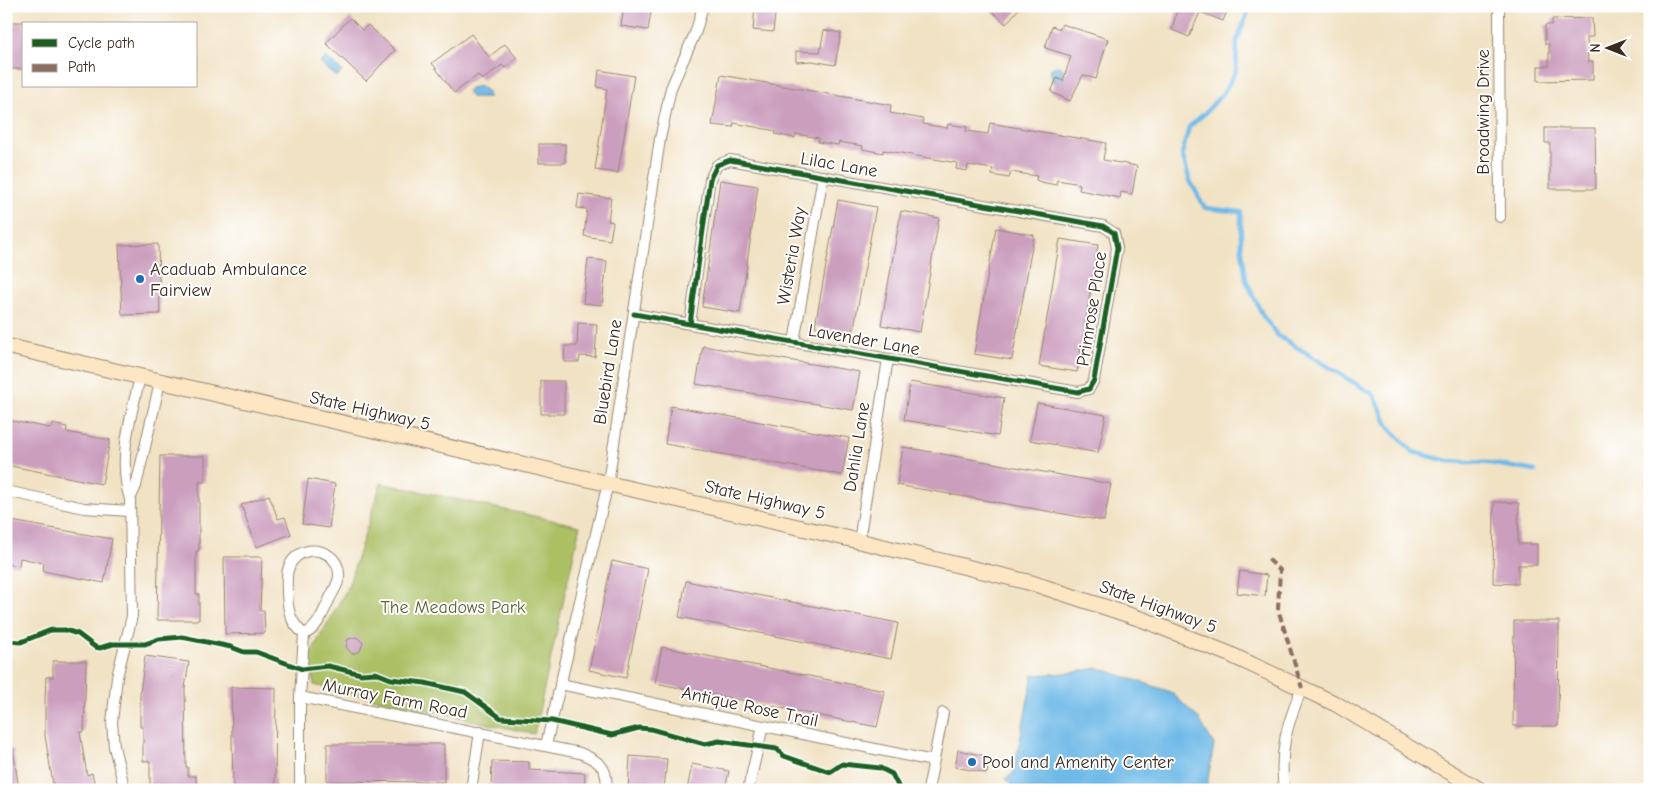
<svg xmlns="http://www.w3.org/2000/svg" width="1656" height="796" viewBox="0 0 1656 796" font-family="'Comic Neue',sans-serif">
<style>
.green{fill:#abbf63;stroke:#737440}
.water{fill:#6eb9e7;stroke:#547282}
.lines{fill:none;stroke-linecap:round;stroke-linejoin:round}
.stream{stroke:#6eb9e7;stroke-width:4.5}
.building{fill:#cb9ebe}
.minor-casing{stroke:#968671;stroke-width:12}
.secondary-casing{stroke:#968671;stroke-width:17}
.minor{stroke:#fff;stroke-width:10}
.secondary{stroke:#fce6c4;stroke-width:15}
.quiet{stroke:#8d6e63;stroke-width:4;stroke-dasharray:8 4;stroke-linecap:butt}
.cycleway-casing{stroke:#fff;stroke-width:8}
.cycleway{stroke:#1b5e20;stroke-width:5}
.poi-dot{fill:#1f6fb2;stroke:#fff;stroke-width:2}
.labels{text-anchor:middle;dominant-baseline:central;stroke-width:4;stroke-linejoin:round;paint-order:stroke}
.street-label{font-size:18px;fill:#3b2a1e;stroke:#fff}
.poi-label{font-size:18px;fill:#3b2a1e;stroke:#fff;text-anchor:start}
.park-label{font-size:18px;fill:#625e36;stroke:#fff}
</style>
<rect width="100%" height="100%" fill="#fff"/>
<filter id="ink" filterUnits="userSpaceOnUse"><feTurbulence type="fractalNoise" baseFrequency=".02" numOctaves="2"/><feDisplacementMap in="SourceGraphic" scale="10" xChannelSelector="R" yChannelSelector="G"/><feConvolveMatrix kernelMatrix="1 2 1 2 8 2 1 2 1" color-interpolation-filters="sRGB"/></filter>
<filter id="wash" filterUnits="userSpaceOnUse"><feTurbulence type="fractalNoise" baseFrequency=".0096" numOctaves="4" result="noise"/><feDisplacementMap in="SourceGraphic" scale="20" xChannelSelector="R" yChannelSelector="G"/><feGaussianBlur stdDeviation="1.12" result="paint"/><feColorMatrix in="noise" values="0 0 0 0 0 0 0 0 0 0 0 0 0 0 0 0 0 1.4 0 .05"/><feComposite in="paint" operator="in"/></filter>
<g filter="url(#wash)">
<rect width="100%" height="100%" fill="#f1e2c4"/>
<polygon class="green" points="381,483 580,526 534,734 314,685 309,656 348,587"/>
<g class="water">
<polygon points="326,57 342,71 337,77 320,63"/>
<polygon points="1056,66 1062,67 1063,79 1072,79 1053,82 1050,69"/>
<polygon points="481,86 488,92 489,97 471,97 467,93 470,88"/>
<polygon points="1099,668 1171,692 1199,719 1214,745 1206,790 1013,790 1012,786 1005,779 1013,774 1033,675 1067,673"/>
</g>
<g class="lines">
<polyline class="stream" points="1250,6 1237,41 1236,71 1224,92 1205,113 1189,127 1182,154 1190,181 1205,208 1241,212 1241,242 1246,280 1263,316 1277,335 1374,395 1389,427 1413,452 1448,461 1489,463 1535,471"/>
</g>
<g id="blocks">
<g class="building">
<polygon points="624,6 652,6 648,30 621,26"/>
<polygon points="755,6 776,6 773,32 753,30"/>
<polygon points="986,6 1021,6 1006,24"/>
<polygon points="1178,6 1229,6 1223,21 1200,12 1189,37 1172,30"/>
<polygon points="350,18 362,30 368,25 395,50 366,81 326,43"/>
<polygon points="1592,18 1593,37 1587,37 1588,62 1593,62 1593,80 1538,81 1538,66 1549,66 1549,44 1545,44 1545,25 1552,25 1552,19"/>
<rect x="6" y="22" width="18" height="47"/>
<polygon points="1062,24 1108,39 1096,79 1083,75 1070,101 1051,92 1057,78 1063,81 1071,56 1045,48 1052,26 1060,29"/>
<polygon points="824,30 841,33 835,65 812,61 796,62 796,51 820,52"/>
<polygon points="471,34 489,57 505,44 517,58 505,68 502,65 482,80 478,75 454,93 432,63"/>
<polygon points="599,70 634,76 618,173 595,170 607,89 597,87"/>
<polygon points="721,75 891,105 890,113 923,119 923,124 947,128 948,124 967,127 966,131 988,134 990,123 1106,143 1103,160 1137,166 1132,194 1121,192 1120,198 1079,190 1080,184 1057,180 1056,185 1041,182 1036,180 1037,176 1011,172 1009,178 992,175 993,169 968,165 967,171 956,169 957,163 883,150 883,153 862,149 863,146 839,142 838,145 818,142 819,138 796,134 795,138 775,134 776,131 734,123 733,127 712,125"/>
<polygon points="1545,128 1595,128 1596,189 1550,189 1550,143 1545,143"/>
<rect x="539" y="144" width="26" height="19"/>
<polygon points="720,180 758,186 740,313 702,307"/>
<polygon points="579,194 611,198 608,221 613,222 610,240 584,236 587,209 577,208"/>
<polygon points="838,200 876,207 853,333 815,326"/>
<polygon points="901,211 939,218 920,332 881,325"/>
<polygon points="996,228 1034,235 1012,360 974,354"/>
<polygon points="1060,239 1098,245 1077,372 1039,366"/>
<polygon points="158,244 160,314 122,315 119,245"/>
<polygon points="588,259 607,261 602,305 583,303"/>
<polygon points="578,323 597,324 595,357 580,356 579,362 564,362 565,346 577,346"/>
<polygon points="703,346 860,372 853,410 696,384"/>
<rect x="541" y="381" width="23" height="33"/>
<polygon points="910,382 1004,398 998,436 904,420"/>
<polygon points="1037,403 1106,415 1098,453 1030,440"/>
<polygon points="671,406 849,438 842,475 665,444"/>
<polygon points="6,420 51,428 52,424 67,427 66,432 110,440 102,484 6,465"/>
<polygon points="903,447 1111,484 1104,521 897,485"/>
<polygon points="160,456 205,456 205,482 199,482 199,551 196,551 196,594 199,594 199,620 157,620"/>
<polygon points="308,479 335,484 329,528 302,524"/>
<polygon points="269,495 278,519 285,517 291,534 257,547 241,505"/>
<polygon points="1494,502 1519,503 1518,544 1537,544 1537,565 1518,565 1518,584 1493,583"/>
<polygon points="6,520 112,539 104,583 43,571 44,563 20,558 19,566 6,564"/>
<polygon points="224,557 262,557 260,611 264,611 265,633 225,634"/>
<polygon points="612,561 648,569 626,678 589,670"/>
<polygon points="1240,571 1267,575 1265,596 1237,593"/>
<polygon points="686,581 898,623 891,659 679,617"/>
<polygon points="1514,621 1559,621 1558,726 1513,726"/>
<polygon points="357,637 363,643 360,651 352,654 346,647 348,639"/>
<polygon points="662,647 885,691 877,727 655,683"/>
<polygon points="145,656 189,662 185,688 186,767 188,767 188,776 196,776 196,790 150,790 150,761 143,761 143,727 140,727 140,694"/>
<polygon points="53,661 86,661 84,732 80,732 87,775 92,773 96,790 54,790 45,736 45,701 46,677 53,677"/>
<polygon points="231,687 276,688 275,790 233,790"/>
<polygon points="327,744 444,744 444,782 327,781"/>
<polygon points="6,749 13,749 19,790 6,790"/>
<polygon points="958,750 990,757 987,773 955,767"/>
<polygon points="630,756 667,759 664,790 628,790"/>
<polygon points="492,761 529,762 529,770 585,773 584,790 491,790"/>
<polygon points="692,764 729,771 725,790 687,790"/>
</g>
</g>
</g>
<g filter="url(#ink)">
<use href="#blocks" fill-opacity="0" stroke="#968671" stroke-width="1"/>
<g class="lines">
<defs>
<g id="minor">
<polyline points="1499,6 1500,217"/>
<polyline points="634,314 690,324 1078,392 1089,389 1094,380 1117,248 1114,233 1103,226 730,160 717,165 710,179 690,324"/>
<polyline points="794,342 823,176"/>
<polyline points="6,491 84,508 130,511"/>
<polyline points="130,499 136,486 160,382"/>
<polyline points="859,541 888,359"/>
<polyline points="560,684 933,761"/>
<path d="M300,697L580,753C599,761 609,767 606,790"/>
<polyline points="546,745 608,483 660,139 671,88 696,31 703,6"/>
<path d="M125,790L114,747L112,722L117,677L132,616L130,499C117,459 131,416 140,377"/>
<path d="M300,790V697L304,634C318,629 324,610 330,598C334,590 340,582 339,573C337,550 307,543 293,560C285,569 287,583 287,594C288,611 290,622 304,634"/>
<polyline points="471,790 480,732"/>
<polyline points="748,790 763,726"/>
<polyline points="928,790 943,713"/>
<path d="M1284,790C1279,750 1287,724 1302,688"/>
</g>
<polyline id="secondary" points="6,346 859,541 1032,583 1144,620 1229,654 1336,704 1480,790"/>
</defs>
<use href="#minor" class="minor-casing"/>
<use href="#secondary" class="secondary-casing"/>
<use href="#minor" class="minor"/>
<use href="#secondary" class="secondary"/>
<polyline class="quiet" points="1268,559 1280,570 1278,609 1302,688"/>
<defs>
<g id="cycleway">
<polyline points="634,314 690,324 1078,392 1089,389 1094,380 1117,248 1114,233 1103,226 730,160 717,165 710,179 690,324"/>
<polyline points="6,641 21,642 51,630 65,630 78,634 95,647 100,648 113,644 145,644 159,639 182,637 231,647 244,652 256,652 302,669 328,666 361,674 376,673 391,679 425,683 465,692 501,718 552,721 612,735 639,728 651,729 705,744 719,741 777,749 784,756 830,772 842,764 880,768 892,774 900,790"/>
</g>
</defs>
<use href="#cycleway" class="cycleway-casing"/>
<use href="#cycleway" class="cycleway"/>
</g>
</g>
<g class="poi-dot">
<circle cx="140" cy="279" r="5"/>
<circle cx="972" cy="762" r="5"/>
</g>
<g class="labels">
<g class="street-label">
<text transform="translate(1483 112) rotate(-90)">Broadwing Drive</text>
<text transform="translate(839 165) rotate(10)">Lilac Lane</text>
<text transform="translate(792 256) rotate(-80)">Wisteria Way</text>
<text transform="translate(1092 309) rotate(-81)">Primrose Place</text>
<text transform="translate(864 340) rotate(10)">Lavender Lane</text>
<text transform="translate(608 372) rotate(-81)">Bluebird Lane</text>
<text transform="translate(370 411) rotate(13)">State Highway 5</text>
<text transform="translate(857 447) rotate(-81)">Dahlia Lane</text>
<text transform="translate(765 500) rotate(13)">State Highway 5</text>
<text transform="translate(1158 607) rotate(20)">State Highway 5</text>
<text transform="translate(395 699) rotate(11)">Murray Farm Road</text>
<text transform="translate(750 707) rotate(12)">Antique Rose Trail</text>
</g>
<g class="poi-label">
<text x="150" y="269">Acaduab Ambulance<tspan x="150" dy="21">Fairview</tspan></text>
<text x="982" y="762">Pool and Amenity Center</text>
</g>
<g class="park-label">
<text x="453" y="607">The Meadows Park</text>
</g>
</g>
<rect width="1656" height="796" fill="none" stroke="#fff" stroke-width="25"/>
<rect x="22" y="22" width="175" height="65" fill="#ffffff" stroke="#b1aaa5"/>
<rect x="32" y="39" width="25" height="8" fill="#1b5e20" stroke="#b1aaa5"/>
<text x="68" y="48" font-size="15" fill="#3b2a1e">Cycle path</text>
<rect x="32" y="64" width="25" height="8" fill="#8d6e63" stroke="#b1aaa5"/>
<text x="68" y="72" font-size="15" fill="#3b2a1e">Path</text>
<g transform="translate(1608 48) rotate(270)" stroke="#ffffff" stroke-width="4" paint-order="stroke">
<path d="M0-4L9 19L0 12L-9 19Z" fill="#3b2a1e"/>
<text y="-8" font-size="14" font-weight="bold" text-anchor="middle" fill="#3b2a1e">N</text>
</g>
</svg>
